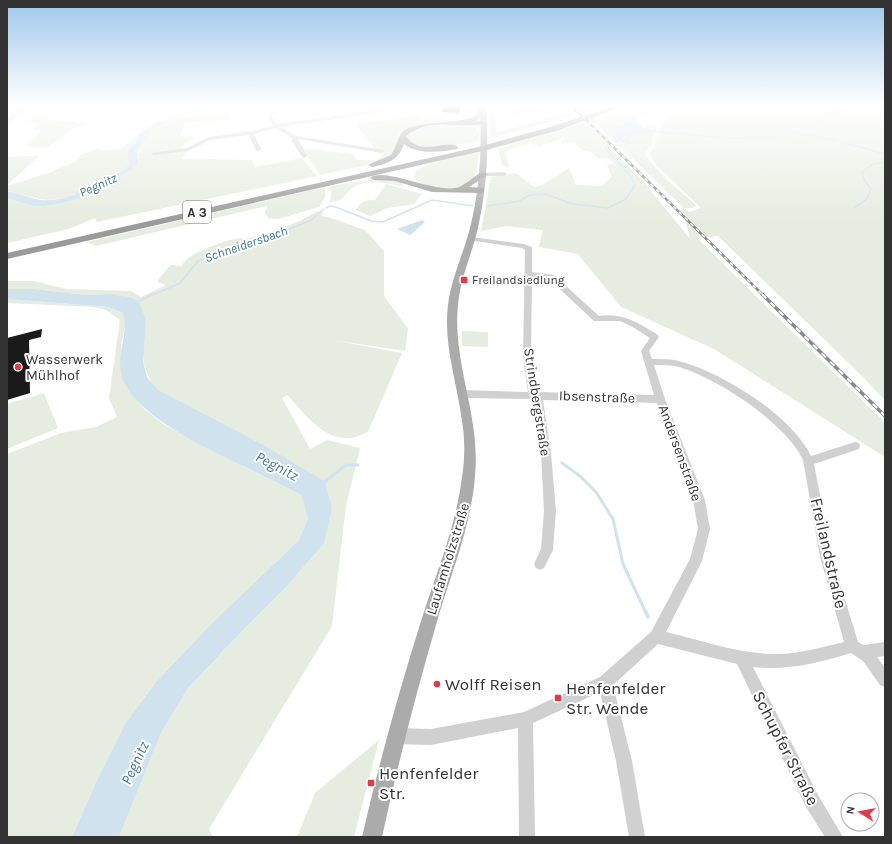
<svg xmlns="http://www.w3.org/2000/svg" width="892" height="844" viewBox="0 0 892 844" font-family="Karla,sans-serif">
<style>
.green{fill:#e6ecdf;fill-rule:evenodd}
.water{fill:#cfe2ee}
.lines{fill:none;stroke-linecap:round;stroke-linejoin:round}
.stream-far3{stroke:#cfe2ee;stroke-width:1.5}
.stream-far2{stroke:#cfe2ee;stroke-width:2}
.stream-far1{stroke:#cfe2ee;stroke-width:3}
.stream{stroke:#cfe2ee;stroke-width:3.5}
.building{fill:#1a1a1a}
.minor{fill:#d0d0d0;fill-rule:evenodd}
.major{fill:#ababab;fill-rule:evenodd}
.highway{fill:#9a9a9a;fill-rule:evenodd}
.rail-far1-casing{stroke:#888;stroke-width:2.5}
.rail-casing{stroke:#888;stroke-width:3.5}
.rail-far1{stroke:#fff;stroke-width:1.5;stroke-dasharray:4;stroke-linecap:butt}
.rail{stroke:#fff;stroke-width:2;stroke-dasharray:6;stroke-linecap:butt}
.poi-dot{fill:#e63946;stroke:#fff;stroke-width:1.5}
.labels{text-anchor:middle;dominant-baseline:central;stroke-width:4;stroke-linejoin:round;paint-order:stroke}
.far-poi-label{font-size:12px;fill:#333;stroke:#fff;text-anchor:start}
.far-water-label{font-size:13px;font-style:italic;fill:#3f7597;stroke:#fff}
.shield{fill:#fff;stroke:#707070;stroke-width:1}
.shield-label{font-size:13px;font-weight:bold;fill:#333}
.poi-label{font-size:14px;fill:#333;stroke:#fff;text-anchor:start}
.street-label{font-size:14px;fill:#333;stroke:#fff}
.water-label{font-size:15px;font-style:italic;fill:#3f7597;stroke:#fff}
.near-street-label{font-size:17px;fill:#333;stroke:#fff}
.near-poi-label{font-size:17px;fill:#333;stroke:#fff;text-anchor:start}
</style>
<rect width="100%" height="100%" fill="#fff"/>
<g class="green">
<polygon points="52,105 78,105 53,108 48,112 48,119 87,124 70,130 49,147 27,147 41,130 34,129 38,123 28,122 44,107"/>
<path d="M195,105H199C188,117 169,115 156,123C143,130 135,141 127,152L129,165C113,182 64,204 40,199C28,197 18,193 7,191V186L51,172L76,161L81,155L99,148L102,150L121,149L154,122L184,112Z"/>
<path d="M206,105H254L253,109L230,110L231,120L191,122L185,124L180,136H192L194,138L187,141L181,149L188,150L182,159L252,160L255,167L302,158L317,176L97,222L95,218L69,229L7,243V198L30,205L79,198L120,178L130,170L138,158L136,154L137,150C143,141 150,130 160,124C173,117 197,119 206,105Z"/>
<path d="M597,105H601C568,116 444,158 414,145C411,144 408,139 406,136C416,124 462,121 476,128L479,132V139L490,137L489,112H494L498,132L575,110L577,112Z"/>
<path d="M630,105H643L630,113L631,119L616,127L619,134L614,135C620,141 624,146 633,144L630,140L633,134H647L652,132L646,129L647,126L654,125L656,127L652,143L645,153L646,157L665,178L697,206L692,208H684L689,212L701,208L656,165L650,153L660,135V127L666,120L686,108L684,105H885V400L863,377L718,236L698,239L885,423V457L714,349L621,307L578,254L539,247L543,230L506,226L481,231L491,177L516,173L534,187L542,185L569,168L576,185L601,186L612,177L607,165L614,163L608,158L599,159L591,152L581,150L575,143L561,144L565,137L539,147L530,143L506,151L509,168L502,165L498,149L522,141L479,153C478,159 477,175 472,180C461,192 423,192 414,177L416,171L428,164L543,135ZM595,123L682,206L690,239L644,182L588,125Z"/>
<path d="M419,115L422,120L430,119L429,118L455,121C437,123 411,121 398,135L394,154L376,163L320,175L302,148L353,154L357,160H378L385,151L375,149L356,124Z"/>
<polygon points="39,156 7,185 7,157"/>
<path d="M376,179H389L405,183L401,186C389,183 363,179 352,188C342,196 346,201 330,202L331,195L330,186Z"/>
<path d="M386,184L422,194L414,204L388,208L370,216L356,210C361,201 365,200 375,200Z"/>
<polygon points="325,187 325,197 319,207 278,219 268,218 265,213 267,206 96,246 87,242"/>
<path d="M318,211L323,212L321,216L328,217L365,230L384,251V296L408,329L405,351L332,340L402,353L368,432C362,434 356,438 350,438C322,440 304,412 287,395L282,398L310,449L327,440L360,448L346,506L332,626L209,829L213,837H119L161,733L188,688L242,631L285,588L332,507L260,443L158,391C138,365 142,349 146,319L109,294L86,295L34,289H7V281H34L66,289L131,291L141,297L166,285L157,282L170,265L181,266C185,262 188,257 193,255C204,249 234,236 244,239C272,232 293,226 318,211Z"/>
<polygon points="7,299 109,307 123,313 126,323 121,345 127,388 144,409 165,425 248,469 278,481 301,495 308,518 299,540 212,623 156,682 125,724 97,780 72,837 7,837 7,454 61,433 96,427 117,417 109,398 120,320 106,310 94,307 7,303"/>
<polygon points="462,331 488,332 488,347 462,346"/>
<polygon points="44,393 58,428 7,449 7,404"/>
<polygon points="379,740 354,837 297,837 315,793"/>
</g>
<g class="water">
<path d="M199,105H206L199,112L167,121L153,129L137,150V164C112,187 75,204 40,206C29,206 18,201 7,198V191C19,193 29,198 40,200C65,203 112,182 129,165L127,152L141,134L156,123L184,114Z"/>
<path d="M630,113L636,116L637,123L652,132L647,134H633L630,140L633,144C623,146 621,141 614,135L618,134L615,132L616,127L631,120Z"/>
<polygon points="422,220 425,222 410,235 397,229"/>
<path d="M7,289H34L86,295L109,294L129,297L138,301L146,319L143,361L147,377L158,390L260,443L324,481L332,507L324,543L285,588L242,631L188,688L161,733L119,837H72L97,780L125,724L156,682L212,623L299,540L308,518L301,495C258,469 131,425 121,373C117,353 129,332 123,313L109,307L7,299Z"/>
</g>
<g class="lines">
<g class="stream-far3">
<polyline points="640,113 650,113"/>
<polyline points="634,119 647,105"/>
<polyline points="649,131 727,138 778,137 786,135"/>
<path d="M791,133L800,131L801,125C814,124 824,122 833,112L831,105"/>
<polyline points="795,133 836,140"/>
<polyline points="615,142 622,138"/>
<polyline points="841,142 885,154"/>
<polyline points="487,206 519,201 530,195 546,194 572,204 608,208 626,199 635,185 629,174 605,148 609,144"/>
<polyline points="855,207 866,200 871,189 863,178 862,172 873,164 885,162"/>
<polyline points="326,208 330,206 336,207 371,221 383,222 432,200 473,206"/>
<polyline points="152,295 180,283 198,261 275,235 311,220 324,209"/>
</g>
<polyline class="stream-far2" points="135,303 154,294"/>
<g class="stream-far1">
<polyline points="562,463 580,476 596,492 613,519 623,564 646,613"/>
<polyline points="323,483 346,465 358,465"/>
</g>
<polyline class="stream" points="646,612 648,617"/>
</g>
<g class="building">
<polygon points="448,105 461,105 459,113 442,112 445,106"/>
<polygon points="42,329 41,337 29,340 30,393 7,400 7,338"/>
</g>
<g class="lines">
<g class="minor">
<polygon points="7,105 28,105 7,124 7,119 21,107 7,107"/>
<polygon points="272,105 276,105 272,117 277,124 415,105 425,105 281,127 296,136 384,150 385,151 382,153 298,139 307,156 304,158 302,157 292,141 292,138 276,128 254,134 261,149 258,151 255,149 249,135 210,140 188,151 154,155 151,153 187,148 209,137 251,131 273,126 268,117"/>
<polygon points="553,105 560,105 532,112 510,113 508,112 532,110"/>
<polygon points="483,173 504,172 507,174 504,176 481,176 481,174"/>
<path d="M471,237L524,244L532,247V272L554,275L599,316C622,312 639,323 658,335L659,337L649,351L652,359C661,359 671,359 679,361C723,373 791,415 811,456L855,442L859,443L860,446L859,449L814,464L832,557L858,642L864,645L885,642V656L877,657L885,668V687L880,685L863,661L851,653C819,663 787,671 753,667L818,795L843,837H825L806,807L737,664L658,644L613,685L632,761L645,837H629L616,761L600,692L533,723L535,837H519L518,728L431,745L396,744L391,741L388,736L391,731L396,728L431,729L524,712L600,677L651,632L690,559L698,529L693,500L657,403L543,400L551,453L556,511L553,550L544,568L540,570L536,568L534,564L541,549L544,511L541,453L534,401L533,399L462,398L457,394L462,390L528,392L523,357L525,250L522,248L469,240V238ZM532,277L549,279L594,321H620L631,326L650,338L641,351L654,395L538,392L531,357ZM654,365C662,365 671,365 679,367C717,378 786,423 803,460L820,557L844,642C823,647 802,653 780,654C741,655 704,641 666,632L702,561L710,529L705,500L665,399Z"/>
</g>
<path class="major" d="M480,105H486C489,148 487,190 477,232C471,256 460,280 458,305C452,363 481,416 475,476C471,526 452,571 438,618C417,690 398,763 382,837H362C379,763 399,691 422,618C437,571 456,526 462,477C465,459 465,439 462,421C457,382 443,344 448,305C451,280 462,257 469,232C480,191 482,148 480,105Z"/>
<g class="highway">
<polygon points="618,105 626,105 556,131 482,151 7,259 7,253 478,147 550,127"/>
<path d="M483,106L486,108L480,118L476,121L486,122V124C460,129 429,117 406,136C420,158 447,138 458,147L457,149C440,152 418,155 404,144C399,160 387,164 372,167L368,165L391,155C398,146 396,135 406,129C423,120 467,124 476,115C478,113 479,109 481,107Z"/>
<path d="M480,173H486L487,175L469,187L484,188V192L481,193L432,192L395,181L374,180L370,178C383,166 438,195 459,187C466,184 473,177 480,173Z"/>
</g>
<defs>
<polyline id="rail-far1" points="571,105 763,295"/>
<polyline id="rail" points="762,294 885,416"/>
</defs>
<use href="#rail-far1" class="rail-far1-casing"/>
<use href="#rail" class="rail-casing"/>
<use href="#rail-far1" class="rail-far1"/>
<use href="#rail" class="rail"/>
</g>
<linearGradient id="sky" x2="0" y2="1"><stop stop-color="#9ec6ea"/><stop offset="0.47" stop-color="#fff"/><stop offset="1" stop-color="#fff" stop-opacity="0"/></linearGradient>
<rect width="892" height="223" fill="url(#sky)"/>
<g class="poi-dot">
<rect x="460" y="276" width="8" height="8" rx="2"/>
<circle cx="18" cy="367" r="4"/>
<circle cx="437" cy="684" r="4"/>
<rect x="554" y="694" width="8" height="8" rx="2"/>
<rect x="367" y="779" width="8" height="8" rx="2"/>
</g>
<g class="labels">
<g class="far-poi-label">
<text x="472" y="280">Freilandsiedlung</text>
</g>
<g class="far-water-label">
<text transform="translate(98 185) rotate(-24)">Pegnitz</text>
<text transform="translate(246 244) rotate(-19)">Schneidersbach</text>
</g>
<rect class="shield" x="183" y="201" width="28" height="22" rx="3"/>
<g class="shield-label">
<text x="197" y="212">A 3</text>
</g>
<g class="poi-label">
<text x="26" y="359">Wasserwerk<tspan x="26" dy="16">Mühlhof</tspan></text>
</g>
<g class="street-label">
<text transform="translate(597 397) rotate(2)">Ibsenstraße</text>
<text transform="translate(537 402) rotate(81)">Strindbergstraße</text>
<text transform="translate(680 453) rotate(70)">Andersenstraße</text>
<text transform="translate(448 559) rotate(-73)">Laufamholzstraße</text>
</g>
<g class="water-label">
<text transform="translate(277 466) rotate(28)">Pegnitz</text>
<text transform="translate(135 763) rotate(-65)">Pegnitz</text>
</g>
<g class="near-street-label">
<text transform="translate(829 553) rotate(77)">Freilandstraße</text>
<text transform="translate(786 748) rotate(63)">Schupfer Straße</text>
</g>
<g class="near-poi-label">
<text x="445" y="684">Wolff Reisen</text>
<text x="566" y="688">Henfenfelder<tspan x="566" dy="20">Str. Wende</tspan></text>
<text x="379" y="773">Henfenfelder<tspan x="379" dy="20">Str.</tspan></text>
</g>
</g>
<rect width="892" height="844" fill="none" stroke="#333333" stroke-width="16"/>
<g transform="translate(860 812) rotate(281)"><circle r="19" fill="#ffffff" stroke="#adadad"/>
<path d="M0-3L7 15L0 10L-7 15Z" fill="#e63946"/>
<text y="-6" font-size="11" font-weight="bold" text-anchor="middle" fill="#333333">N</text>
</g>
</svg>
